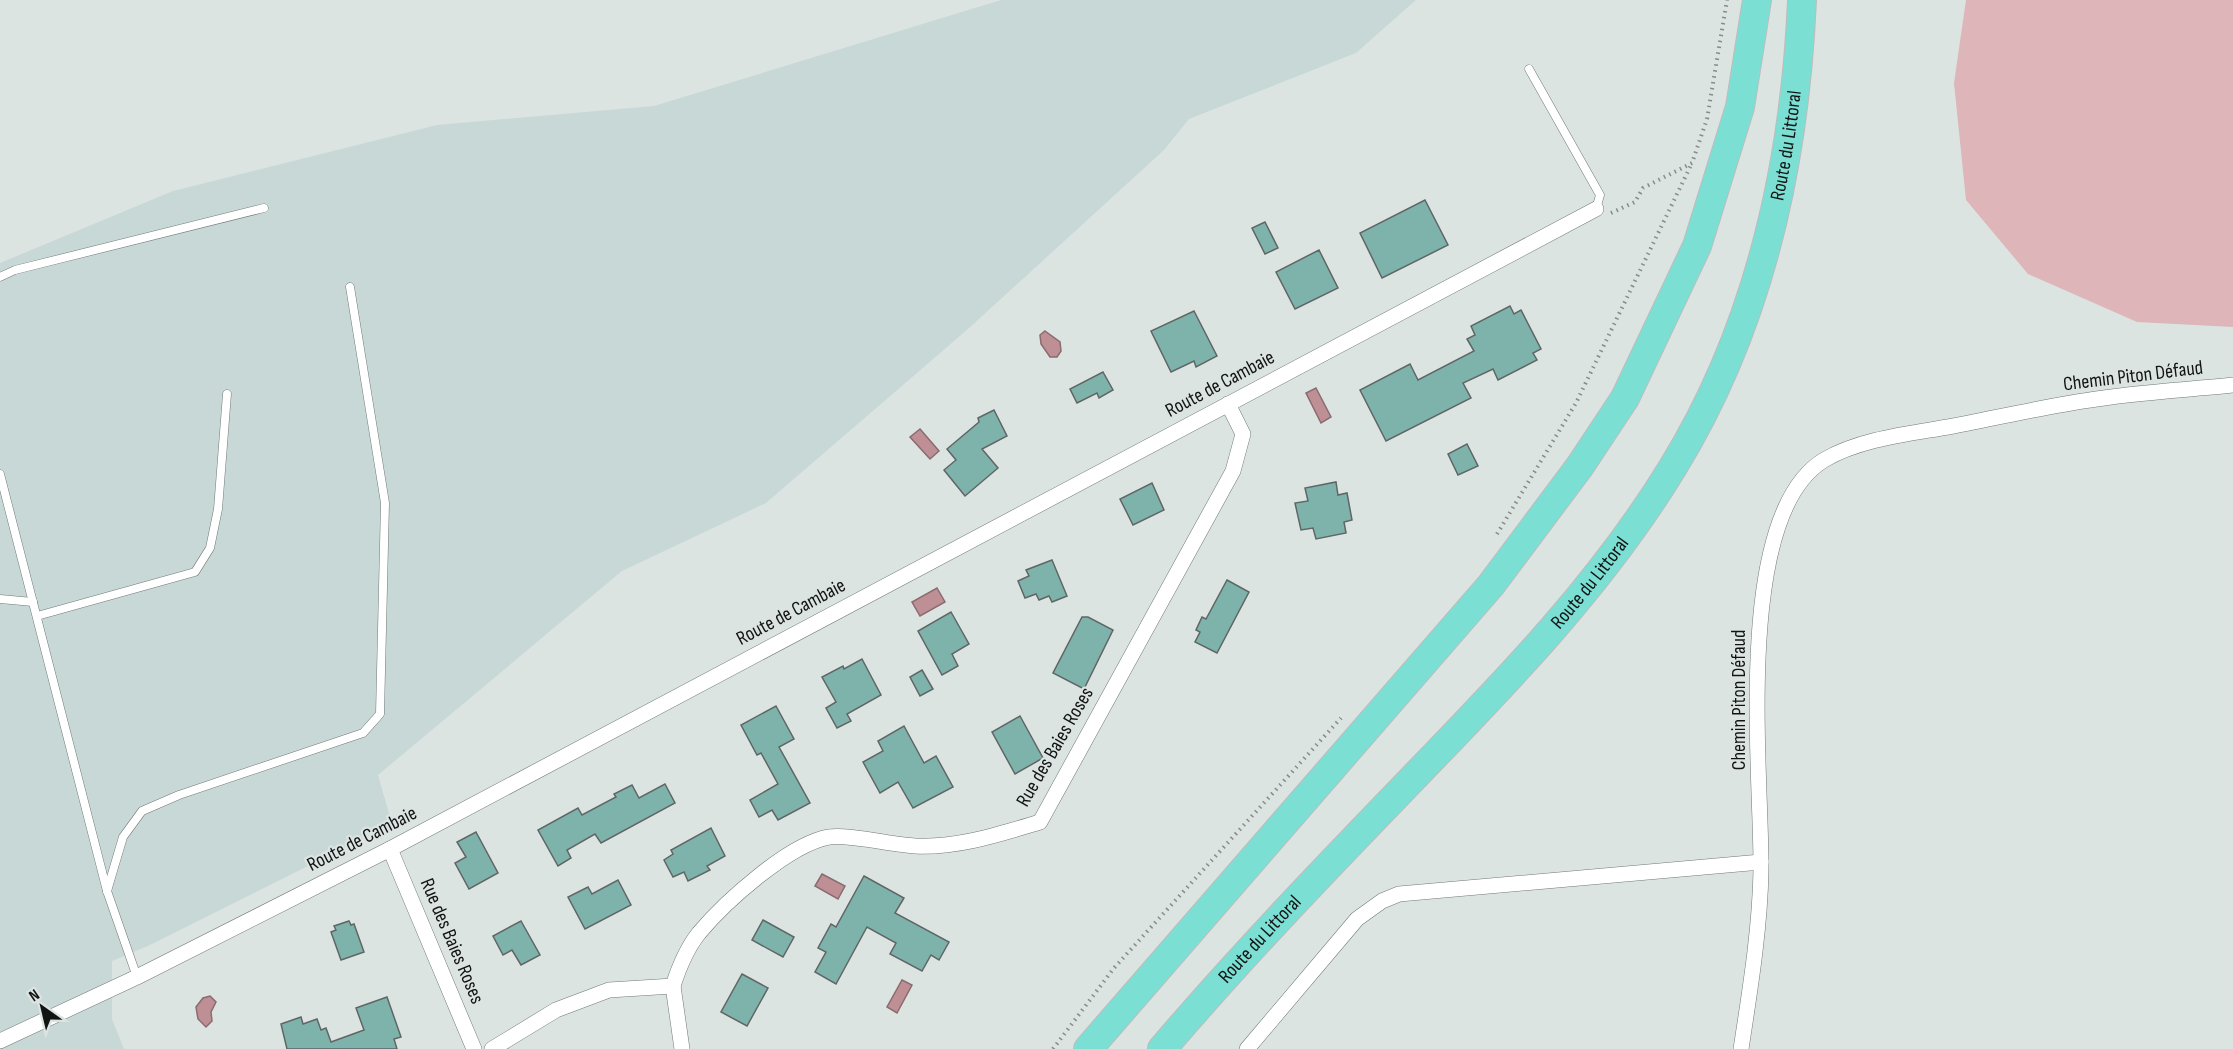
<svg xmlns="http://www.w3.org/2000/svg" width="2233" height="1049" viewBox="0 0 2233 1049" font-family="'Sofia Sans Condensed',sans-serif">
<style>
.built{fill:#c8d8d6}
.green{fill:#deb5b9}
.water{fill:#be9096;stroke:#8a6b6f;stroke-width:1.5}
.building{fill:#7eb3ac;stroke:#5f6665;stroke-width:1.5}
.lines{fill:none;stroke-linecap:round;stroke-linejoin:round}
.lane-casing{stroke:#727978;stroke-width:9}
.street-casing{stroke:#727978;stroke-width:16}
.highway-casing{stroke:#bdbdbd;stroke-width:30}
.path{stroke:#878c8b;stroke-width:4;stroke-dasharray:1.5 4.5;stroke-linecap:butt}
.lane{stroke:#fff;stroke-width:8}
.street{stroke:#fff;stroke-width:15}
.highway{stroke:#7cdfd4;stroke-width:28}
.labels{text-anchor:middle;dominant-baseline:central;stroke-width:4.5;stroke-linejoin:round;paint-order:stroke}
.street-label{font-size:20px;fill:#121414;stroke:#dce4e2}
</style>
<rect width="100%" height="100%" fill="#dce4e2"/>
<polygon class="built" points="1001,0 1416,0 1356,53 1189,119 1164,150 968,329 766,503 622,571 378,775 392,824 150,945 112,961 112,1019 124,1049 0,1049 0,263 173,191 437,125 654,106"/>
<polygon class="green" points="1966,0 2233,0 2233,327 2137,322 2028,274 1966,200 1954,83"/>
<g class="water">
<polygon points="1045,331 1060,342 1061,351 1057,357 1050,357 1041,344 1040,335"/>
<polygon points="1316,388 1331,417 1321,423 1306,393"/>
<polygon points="920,429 939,451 930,459 910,437"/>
<polygon points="937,588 945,602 920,616 912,602"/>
<polygon points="822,874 845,886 838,899 815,886"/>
<polygon points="902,980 912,985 897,1013 887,1007"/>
<polygon points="210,996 216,1002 211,1012 212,1021 206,1027 198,1019 196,1007 203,998"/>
</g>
<g class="building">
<polygon points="1425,200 1448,245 1382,278 1360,233"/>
<polygon points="1265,222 1278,248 1265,254 1252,228"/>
<polygon points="1319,250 1338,288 1295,309 1276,272"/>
<polygon points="1510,306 1514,314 1521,310 1541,349 1533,353 1537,360 1498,380 1493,369 1463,383 1471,398 1386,441 1360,390 1410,364 1418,380 1474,351 1467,339 1475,335 1471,326"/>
<polygon points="1194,311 1217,356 1196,367 1194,361 1171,372 1151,331"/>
<polygon points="1103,372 1113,390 1099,398 1097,393 1077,403 1070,389"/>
<polygon points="994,410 1007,436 982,449 998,468 965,496 944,470 956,460 947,449 979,422 978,418"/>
<polygon points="1467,444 1478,466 1458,475 1448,454"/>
<polygon points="1336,482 1338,495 1347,493 1352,520 1344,522 1346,533 1316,539 1313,528 1301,530 1295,503 1308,501 1305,488"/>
<polygon points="1152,483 1164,510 1133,525 1120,499"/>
<polygon points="1052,560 1067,596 1052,602 1049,596 1039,600 1036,594 1025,598 1018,581 1029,576 1026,570"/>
<polygon points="1227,580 1249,592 1217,653 1195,642 1200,632 1196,630 1202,617 1206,619"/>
<polygon points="951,612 969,644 952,654 958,666 942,675 918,631"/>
<polygon points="1082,617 1088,617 1113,630 1084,689 1053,673"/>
<polygon points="862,659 881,695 847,714 851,721 837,728 826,708 836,702 822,677 843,666 844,669"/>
<polygon points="922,670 933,689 920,696 910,677"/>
<polygon points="776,706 794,739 779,747 810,803 778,820 772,810 759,817 750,800 778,784 761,753 757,755 741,725"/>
<polygon points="1020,716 1043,758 1015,774 992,732"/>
<polygon points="904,726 924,763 936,756 953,787 913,808 898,782 880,793 863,762 883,751 878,741"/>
<polygon points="665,784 675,803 601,843 595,834 567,850 571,858 558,866 538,830 578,808 582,815 616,797 614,794 632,785 639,798"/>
<polygon points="711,828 725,856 707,866 710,870 688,881 684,872 673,877 664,860 673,854 671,850"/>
<polygon points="476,832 498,873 469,889 455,863 466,857 457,842"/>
<polygon points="864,876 904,898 895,913 949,942 939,960 931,955 922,971 890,954 896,943 867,927 836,984 815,972 826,952 818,948 831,924 836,927"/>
<polygon points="618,880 631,905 585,929 568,897 588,887 592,894"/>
<polygon points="763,920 794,937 783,957 752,940"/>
<polygon points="349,921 351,925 354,924 364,952 341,960 331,932 336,930 334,926"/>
<polygon points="521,921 540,955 521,965 512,950 503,955 493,936"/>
<polygon points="742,974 768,988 747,1026 721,1012"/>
<polygon points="387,997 401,1037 394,1039 397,1049 287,1049 281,1024 301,1017 303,1024 317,1019 321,1030 326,1028 331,1042 364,1030 356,1008"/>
</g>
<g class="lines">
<defs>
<g id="lane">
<polyline points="1529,69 1600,195 1596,209"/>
<polyline points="0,277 15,270 264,208"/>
<polyline points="0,474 107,891 137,977"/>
<polyline points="0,599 33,602"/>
<polyline points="37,616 195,572 210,548 218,509 227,394"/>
<polyline points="107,891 123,837 142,811 179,795 363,733 380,714 385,503 350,287"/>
</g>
<g id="street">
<polyline points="390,849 474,1049"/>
<polyline points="673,986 682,1049"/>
<polyline points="0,1041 137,977 390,849 1596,209"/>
<path d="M492,1049L556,1010L609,990L673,986C679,967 687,948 699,933C725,902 789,844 829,837C848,834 893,845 915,846C958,848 1000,834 1040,822L1233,471L1243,434L1228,404"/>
<polyline points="1247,1049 1357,919 1382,901 1399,894 1761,862"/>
<path d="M1741,1049C1750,990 1760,929 1761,870C1762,775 1732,516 1824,460C1860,439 1908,434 1948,427C1995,418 2042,407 2090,400C2137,392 2186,390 2233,385"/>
</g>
<g id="highway">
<polyline points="1088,1049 1491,585 1580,466 1625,398 1697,246 1740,107 1757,0"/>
<path id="s1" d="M1162,1049C1243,954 1330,864 1417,774C1510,678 1603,582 1673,467C1759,327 1795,162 1802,0"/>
</g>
</defs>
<use href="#lane" class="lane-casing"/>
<use href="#street" class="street-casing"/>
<use href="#highway" class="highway-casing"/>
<g class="path">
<polyline points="1611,213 1635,202 1643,188 1692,163 1707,119 1727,0"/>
<polyline points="1497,534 1576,403 1692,163"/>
<polyline points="1053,1049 1114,968 1341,718"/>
</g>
<use href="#lane" class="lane"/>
<use href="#street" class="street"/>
<use href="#highway" class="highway"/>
</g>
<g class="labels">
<g class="street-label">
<text stroke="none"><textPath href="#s1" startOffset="1119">Route du Littoral</textPath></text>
<text transform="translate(2133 376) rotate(-7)">Chemin Piton Défaud</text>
<text transform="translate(1220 384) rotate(-28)">Route de Cambaie</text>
<text stroke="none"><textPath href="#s1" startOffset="633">Route du Littoral</textPath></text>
<text transform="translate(791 612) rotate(-28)">Route de Cambaie</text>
<text transform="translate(1739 700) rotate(-90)">Chemin Piton Défaud</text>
<text transform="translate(1055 747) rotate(-60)">Rue des Baies Roses</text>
<text transform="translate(362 839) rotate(-27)">Route de Cambaie</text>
<text stroke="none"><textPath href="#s1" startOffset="147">Route du Littoral</textPath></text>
<text transform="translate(452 941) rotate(67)">Rue des Baies Roses</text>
</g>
</g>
<g transform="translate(42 1007) rotate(326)" stroke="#dce4e2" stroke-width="4.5" paint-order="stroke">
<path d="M0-4.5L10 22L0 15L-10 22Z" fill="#121414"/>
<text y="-9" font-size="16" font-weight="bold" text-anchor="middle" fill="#121414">N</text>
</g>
</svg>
